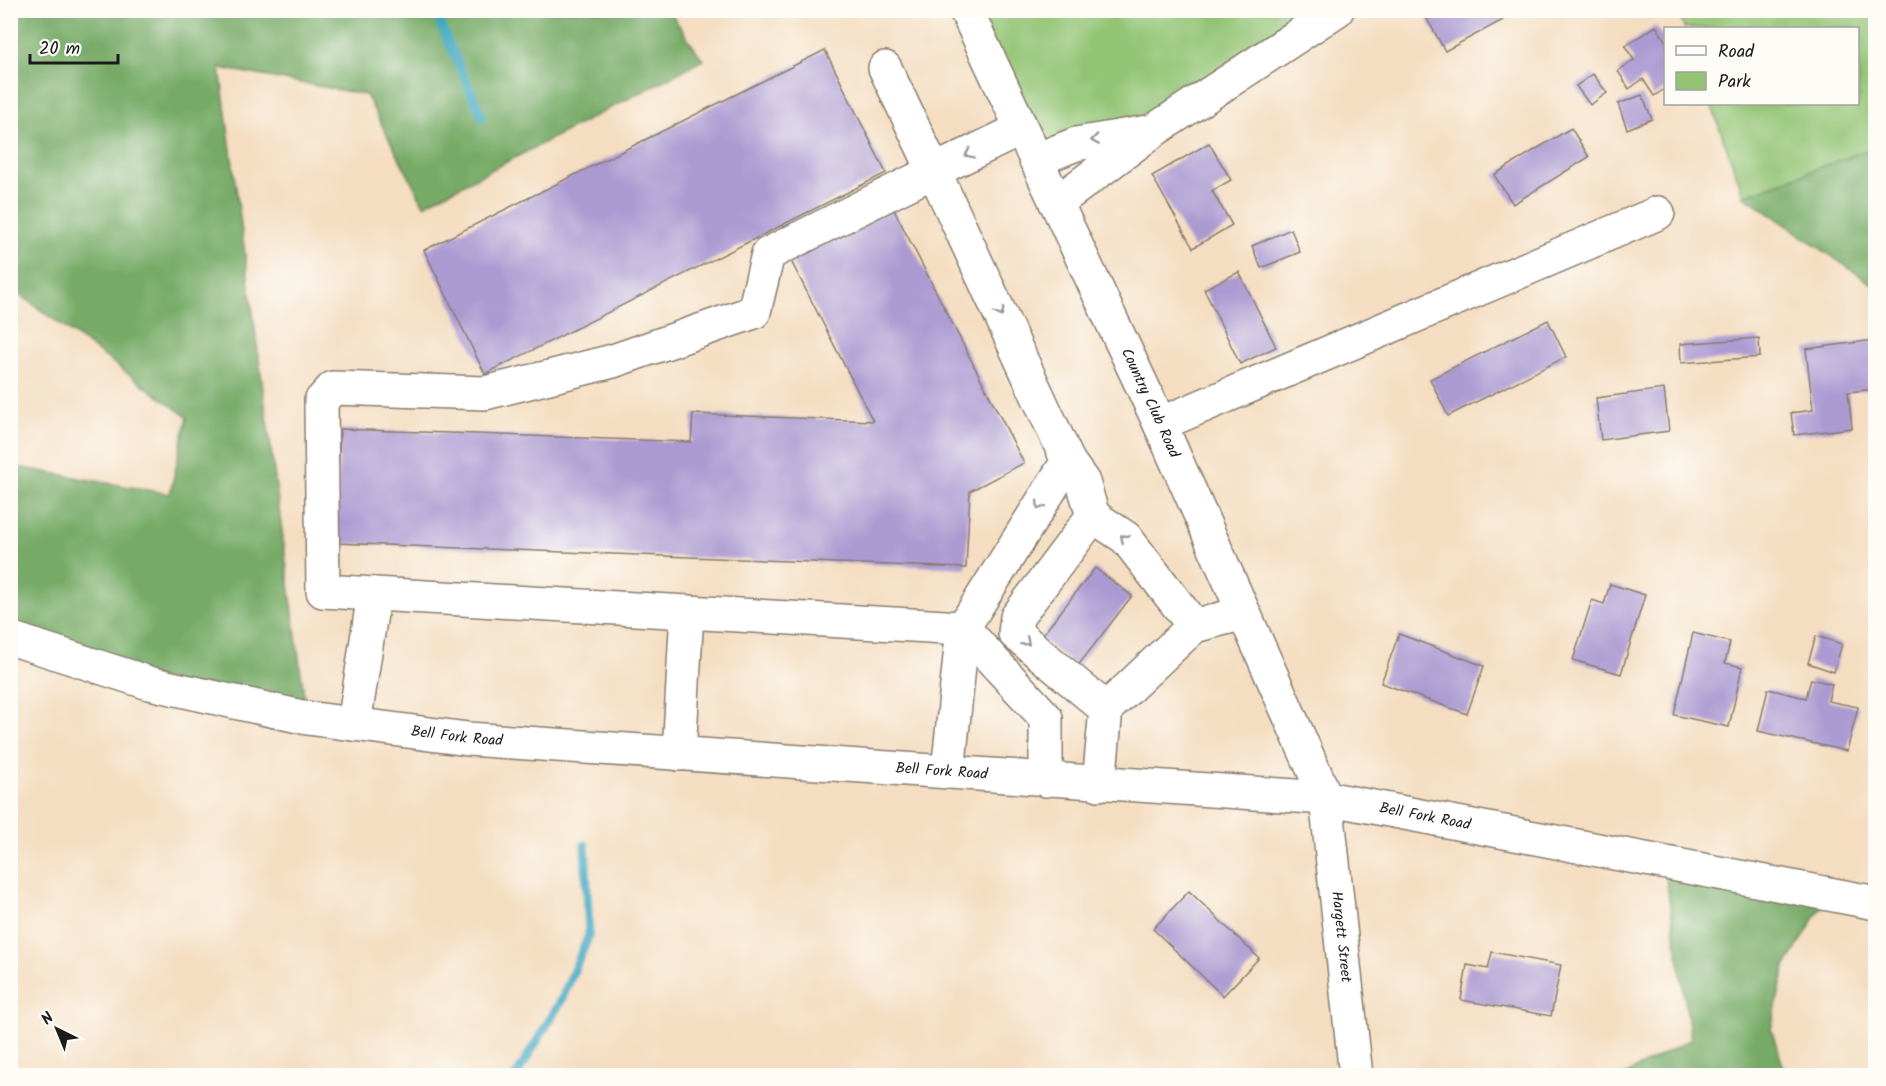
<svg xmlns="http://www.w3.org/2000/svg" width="1886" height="1086" viewBox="0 0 1886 1086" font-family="Kalam,sans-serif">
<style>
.green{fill:#93c474;stroke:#587048;stroke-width:1.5}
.forest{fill:#76aa66;stroke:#496341;stroke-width:1.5}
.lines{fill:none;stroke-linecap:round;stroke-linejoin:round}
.stream{stroke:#41a7c1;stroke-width:9}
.building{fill:#ab9ad1}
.minor-casing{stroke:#887c6e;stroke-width:36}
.major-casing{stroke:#887c6e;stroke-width:36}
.minor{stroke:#fff;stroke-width:33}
.major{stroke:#fff;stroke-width:33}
.oneway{stroke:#999}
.labels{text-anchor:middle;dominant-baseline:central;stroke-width:4.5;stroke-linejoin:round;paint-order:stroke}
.street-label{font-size:15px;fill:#1c1c1c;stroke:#fdfcf7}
</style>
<rect width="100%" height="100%" fill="#fdfcf7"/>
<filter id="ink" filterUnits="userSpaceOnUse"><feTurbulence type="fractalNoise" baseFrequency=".0167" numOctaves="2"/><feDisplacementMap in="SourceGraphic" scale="12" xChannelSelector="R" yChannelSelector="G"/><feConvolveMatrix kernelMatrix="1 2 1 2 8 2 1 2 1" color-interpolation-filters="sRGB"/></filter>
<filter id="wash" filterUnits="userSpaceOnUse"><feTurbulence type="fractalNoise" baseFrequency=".008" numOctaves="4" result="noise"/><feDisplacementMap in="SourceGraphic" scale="24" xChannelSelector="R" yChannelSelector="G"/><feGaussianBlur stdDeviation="1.35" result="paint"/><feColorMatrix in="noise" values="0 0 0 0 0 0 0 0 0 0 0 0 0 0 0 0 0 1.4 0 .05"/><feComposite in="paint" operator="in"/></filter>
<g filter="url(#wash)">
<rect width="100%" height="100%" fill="#f4ddc0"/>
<g class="green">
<polygon points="966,11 1337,11 1153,131 1036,160"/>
<polygon points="1678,11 1875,11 1875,147 1744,196 1711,104 1858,104 1858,28 1684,28"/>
</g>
<g class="forest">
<polygon points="11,11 669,11 703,60 424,205 366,95 220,68 307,718 11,638 11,466 170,494 187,417 11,288"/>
<polygon points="1875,147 1875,286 1744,196"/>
<polygon points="1665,872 1829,894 1785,967 1771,1029 1786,1075 1623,1076 1691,1039"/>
</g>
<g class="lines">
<g class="stream">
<polyline points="434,10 482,117"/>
<polyline points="516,1076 561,1001 589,935 585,845"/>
</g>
</g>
<g id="blocks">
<g class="building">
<polygon points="1442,10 1498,10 1503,20 1445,51 1427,19"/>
<polygon points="1656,26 1666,42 1666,88 1654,96 1643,79 1629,89 1618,71 1634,60 1625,46"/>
<polygon points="825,50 886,173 485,374 424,250"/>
<polygon points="1593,74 1607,93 1590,105 1576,86"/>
<polygon points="1642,95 1652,119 1627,129 1618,104"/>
<polygon points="1571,128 1589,157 1513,204 1494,175"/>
<polygon points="1209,143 1231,180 1212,191 1232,225 1193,248 1152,176"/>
<polygon points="891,204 1024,463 970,491 966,568 335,543 340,429 691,442 693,414 873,421 789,257"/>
<polygon points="1291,229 1300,252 1261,268 1252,246"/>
<polygon points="1239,272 1276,347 1240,364 1204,289"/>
<polygon points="1548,320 1566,357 1448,416 1430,379"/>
<polygon points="1759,338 1760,357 1681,363 1680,344"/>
<polygon points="1874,340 1876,389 1848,392 1852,428 1794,435 1791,413 1813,410 1806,349"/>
<polygon points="1664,389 1669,431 1601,440 1596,398"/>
<polygon points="1095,568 1132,596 1077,667 1040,638"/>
<polygon points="1610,584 1645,595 1621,674 1573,660 1592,600 1604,604"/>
<polygon points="1693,633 1730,642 1725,663 1742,667 1729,727 1674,715"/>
<polygon points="1399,634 1484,666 1467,714 1381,683"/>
<polygon points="1816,636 1842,644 1834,672 1808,663"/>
<polygon points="1811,679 1832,684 1828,701 1858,707 1847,751 1758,731 1768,689 1806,698"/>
<polygon points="1189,891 1259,958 1223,996 1153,929"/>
<polygon points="1492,952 1561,965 1551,1016 1461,1000 1467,965 1488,969"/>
</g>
</g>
</g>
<g filter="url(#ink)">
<use href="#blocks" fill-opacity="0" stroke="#887c6e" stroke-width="1.5"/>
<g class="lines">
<defs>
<g id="minor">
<polyline points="885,68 934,171 768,254 754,312 613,361 485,393 333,388 321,401 323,591 963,628 948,772"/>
<polyline points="1021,129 934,171 1068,461 963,628 1046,718 1046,780"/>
<polyline points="1036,160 1076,144 1148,132"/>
<polyline points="1056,203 1153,131 1337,10"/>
<polyline points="1160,424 1658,213"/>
<polyline points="1068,461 1083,482 1093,516"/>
<polyline points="1106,709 1015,633 1017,617 1093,516 1126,538 1194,626 1244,613"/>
<polyline points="354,724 374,594"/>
<polyline points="679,754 687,612"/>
<polyline points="1099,784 1106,709 1194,626"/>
</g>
<g id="major">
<path id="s1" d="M966,10L1160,424L1326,798L1356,1076"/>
<path id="s2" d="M10,638L149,683L307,718L468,739L1326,798L1876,903"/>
</g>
</defs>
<use href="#minor" class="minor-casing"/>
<use href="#major" class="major-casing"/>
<use href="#minor" class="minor"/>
<use href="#major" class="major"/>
</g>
<defs><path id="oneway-chevron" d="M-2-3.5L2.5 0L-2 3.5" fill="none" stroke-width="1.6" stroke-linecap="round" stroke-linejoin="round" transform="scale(1.5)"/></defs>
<g class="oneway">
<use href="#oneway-chevron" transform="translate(1095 140) rotate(171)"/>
<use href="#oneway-chevron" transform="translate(969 154) rotate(154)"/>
<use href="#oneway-chevron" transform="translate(1000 313) rotate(65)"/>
<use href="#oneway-chevron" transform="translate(1040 506) rotate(122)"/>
<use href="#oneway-chevron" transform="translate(1124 538) rotate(-139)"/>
<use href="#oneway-chevron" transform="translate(1026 642) rotate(40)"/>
</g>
</g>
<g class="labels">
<g class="street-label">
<text stroke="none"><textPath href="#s1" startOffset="434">Country Club Road</textPath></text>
<text stroke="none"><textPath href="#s2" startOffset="459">Bell Fork Road</textPath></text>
<text stroke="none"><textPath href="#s2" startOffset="945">Bell Fork Road</textPath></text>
<text stroke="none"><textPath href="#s2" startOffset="1431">Bell Fork Road</textPath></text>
<text stroke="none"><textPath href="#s1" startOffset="1006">Hargett Street</textPath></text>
</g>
</g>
<rect width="1886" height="1086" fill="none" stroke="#fdfcf7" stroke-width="36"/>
<rect x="1664" y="27" width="195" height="78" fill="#fdfcf7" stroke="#a3a29f" stroke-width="1.5"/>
<rect x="1676" y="46" width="30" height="9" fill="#ffffff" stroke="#a3a29f" stroke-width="1.5"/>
<text x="1718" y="57" font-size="18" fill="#1c1c1c">Road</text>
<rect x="1676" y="72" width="30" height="18" fill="#93c474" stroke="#a3a29f" stroke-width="1.5"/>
<text x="1718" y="87" font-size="18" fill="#1c1c1c">Park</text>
<g transform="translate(57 1029) rotate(317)" stroke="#fdfcf7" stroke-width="4.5" paint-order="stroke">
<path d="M0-4.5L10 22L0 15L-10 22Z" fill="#1c1c1c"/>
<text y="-9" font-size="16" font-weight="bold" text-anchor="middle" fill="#1c1c1c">N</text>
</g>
<path d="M30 54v9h88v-9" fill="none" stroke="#1c1c1c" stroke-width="3"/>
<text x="39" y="54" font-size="18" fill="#1c1c1c" stroke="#fdfcf7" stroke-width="4.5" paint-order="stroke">20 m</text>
</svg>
